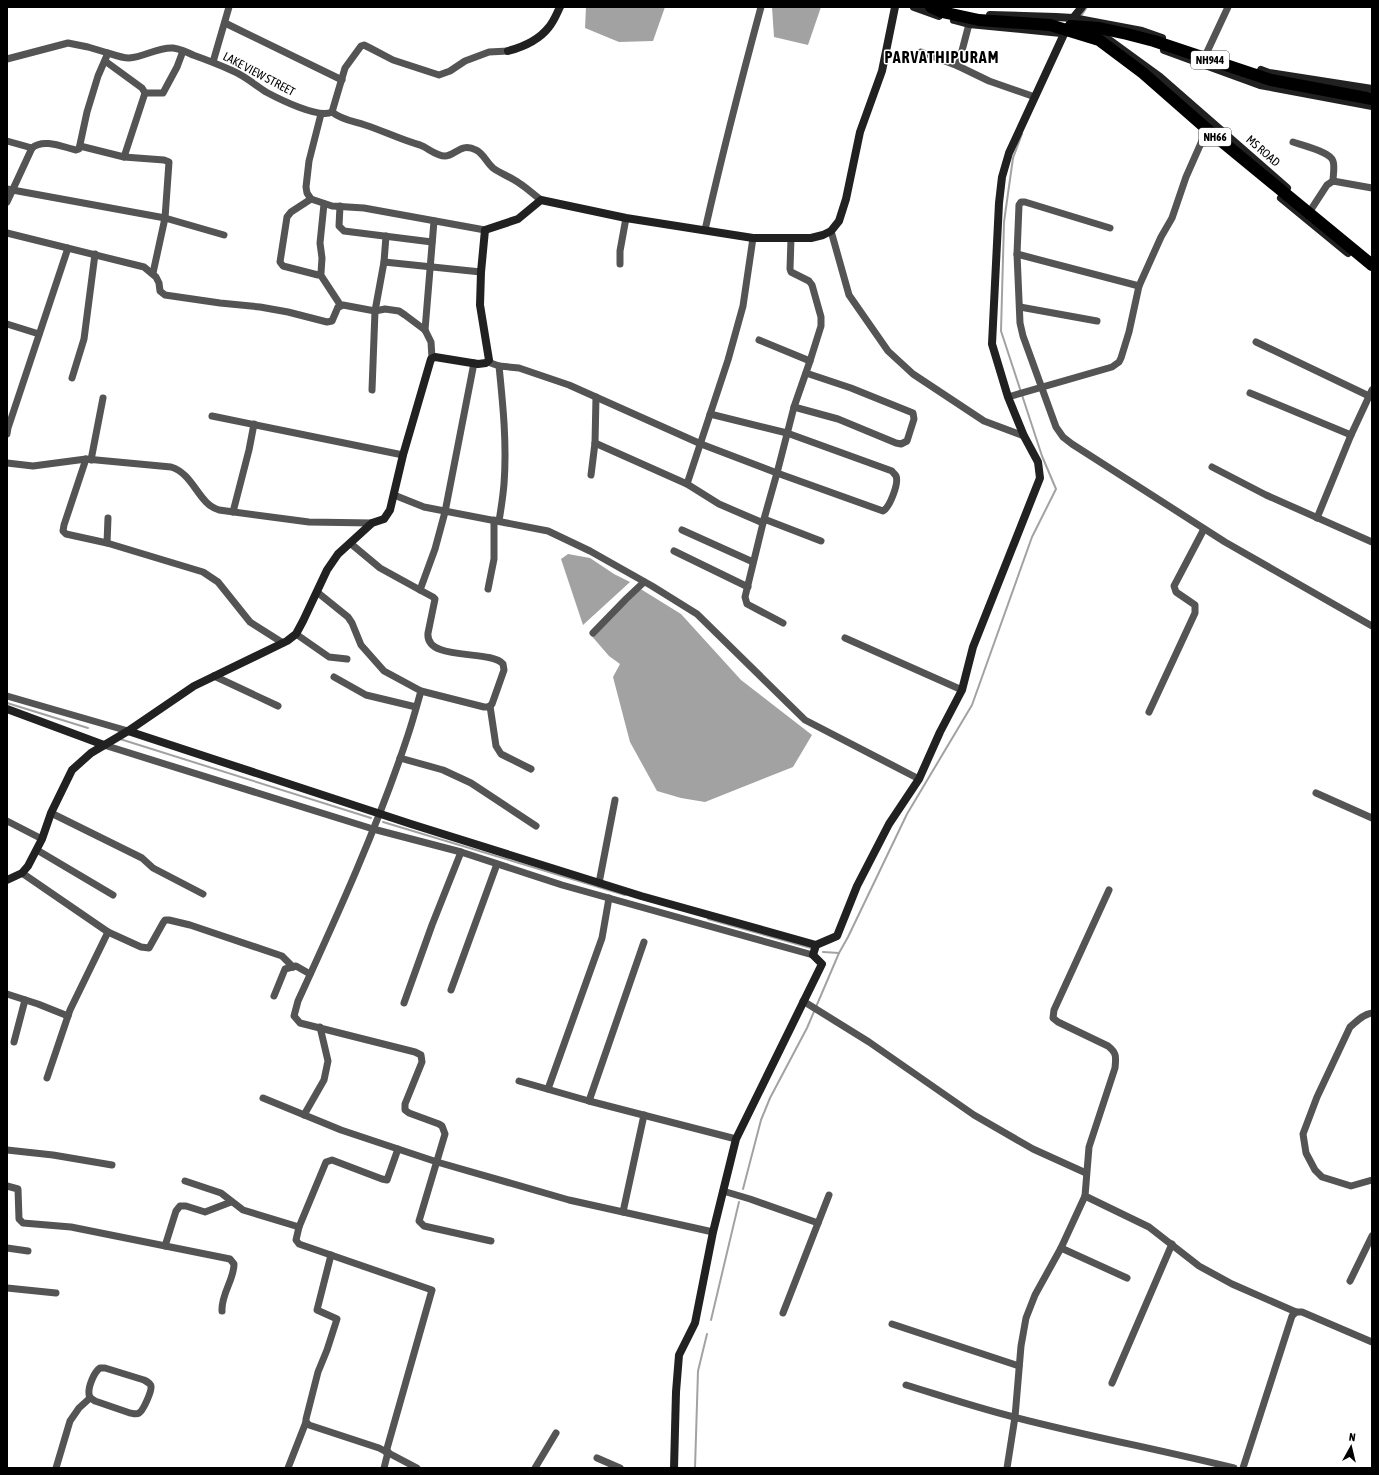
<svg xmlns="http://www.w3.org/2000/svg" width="1379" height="1475" viewBox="0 0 1379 1475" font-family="'Asap Condensed',sans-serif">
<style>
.water{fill:#a2a2a2}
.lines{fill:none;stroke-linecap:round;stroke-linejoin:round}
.stream{stroke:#a2a2a2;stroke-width:2}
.street{stroke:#545454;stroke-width:7}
.secondary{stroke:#212121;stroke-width:8}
.highway{stroke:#000;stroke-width:12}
.labels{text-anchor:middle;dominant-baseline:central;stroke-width:3;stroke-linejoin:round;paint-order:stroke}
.shield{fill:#fff;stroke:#4c4c4c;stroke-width:1}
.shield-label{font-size:11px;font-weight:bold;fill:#000}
.street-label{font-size:12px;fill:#000;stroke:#fff}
.district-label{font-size:16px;font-weight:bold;letter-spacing:1px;fill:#000;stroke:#fff}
</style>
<rect width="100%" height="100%" fill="#fff"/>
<g class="water">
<polygon points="586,7 665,7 653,41 619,42 585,28"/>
<polygon points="772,7 821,7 808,45 774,37"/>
<polygon points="568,554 590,558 614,574 630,582 583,625 561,559"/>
<polygon points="639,588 681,614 741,680 812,735 793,767 705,802 681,798 657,791 630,742 613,677 620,664 609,656 590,634"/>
</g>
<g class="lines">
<g class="stream">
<polyline points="1081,16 1087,7"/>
<polyline points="7,703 88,728"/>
<polyline points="120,739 371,818"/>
<polyline points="383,822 625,895"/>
<polyline points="708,919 811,948"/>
<polyline points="823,952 839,953"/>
<polyline points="743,1189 761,1120 770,1098 807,1028 839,953 848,937 907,814 972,705 1032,537 1056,489 1042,456 1001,331 1004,222 1013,158 1022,134"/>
<polyline points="711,1320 739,1202"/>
<polyline points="695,1468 698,1371 707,1334"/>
</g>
<g class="street">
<polyline points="225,23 342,80"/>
<polyline points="921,52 958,66 989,81 1035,97"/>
<polyline points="1207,52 1228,7"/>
<polyline points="7,59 68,43 88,47 108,53"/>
<polyline points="105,61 142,88 145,93 124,157"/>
<polyline points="213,62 229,7"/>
<polyline points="958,66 969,24"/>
<polyline points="145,93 163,93 177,67 183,51"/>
<path d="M332,112C342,120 353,121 365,125C384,131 401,140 420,145C428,148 436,156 445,156C455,156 461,142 476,150C483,153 487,163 493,168C501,174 511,177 519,183C527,188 534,195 541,200"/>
<polyline points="321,114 309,161 306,187 307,193 311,199 332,206 364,208 485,230"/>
<polyline points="7,141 32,148"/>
<path d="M1293,142C1302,145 1331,152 1333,161C1335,167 1333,175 1333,181"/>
<polyline points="80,146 124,157 164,160 169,162 165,218 153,273"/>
<polyline points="7,189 165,218 224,235"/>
<polyline points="311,199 291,212 287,217 280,262 283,266 318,275 321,273 322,258 320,243 324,204"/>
<path d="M7,202L32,148C43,138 63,147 76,150L79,149L87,112L98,76L108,53C114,55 122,58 129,58C144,57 158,47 173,48C180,49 187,52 193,55C207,60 220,65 233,71C245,76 255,85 266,92C279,99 319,119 332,112L345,68L361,46L364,45L370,48L393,60L439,75L450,71L465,61L489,52L508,51"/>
<polyline points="340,206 339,226 344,231 432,242"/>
<polyline points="1312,208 1327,185 1333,181 1372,188"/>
<polyline points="1110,228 1025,202 1021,202 1019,205 1017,254 1020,323 1023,336 1056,427 1063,437 1072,444 1225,542 1372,626"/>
<path d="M705,230C722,155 741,81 761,7"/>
<polyline points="831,231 849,295 888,351 913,374 984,421 1024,436"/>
<polyline points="7,233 144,267 156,277 159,283 160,291 165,295 220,303 260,307 288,312 327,322 332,321 338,307 343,305 375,311 385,309 399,311 405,315 425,330 431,342 432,358"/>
<polyline points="1017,254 1139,286"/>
<polyline points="384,262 481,272"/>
<polyline points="620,264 620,251 626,218"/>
<polyline points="320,274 341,306"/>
<polyline points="1020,307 1097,321"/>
<polyline points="7,324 39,334"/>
<polyline points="425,330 434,221"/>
<polyline points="759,340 810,361"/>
<polyline points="1256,342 1369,396"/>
<path d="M488,362L499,366C503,405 507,445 504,484C503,496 501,509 499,521"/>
<path d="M499,366L519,368L569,385L701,444L777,473L883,511C890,507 899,483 896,476C895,474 893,473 892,471L787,433L710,414"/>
<polyline points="72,378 84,339 95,254"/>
<polyline points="372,390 375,311 384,262 386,236"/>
<polyline points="1250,393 1351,435"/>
<polyline points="1008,397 1112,367 1119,362 1121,358 1129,332 1139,286 1161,237 1172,218 1186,177 1205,134"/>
<polyline points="794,407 838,419 896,443 901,444 907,441 914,419 913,413 851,388 806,373"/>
<polyline points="212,416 403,455"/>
<polyline points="7,434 8,428 68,248"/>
<polyline points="595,443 687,484 719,504 763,523"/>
<polyline points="86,459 64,525 63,531 66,534 107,543 203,572 218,582 250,622 283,643"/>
<polyline points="91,460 103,398"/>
<path d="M7,463L33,466L86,459L171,467C194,474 198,504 219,510L309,522L372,523"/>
<polyline points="1212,467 1266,495 1372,542"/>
<polyline points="591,475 595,443 596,397"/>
<polyline points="687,484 728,360 743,306 753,238"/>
<polyline points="394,495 424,507 548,531 590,551 652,586 697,614 805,720 919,779"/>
<polyline points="233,512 249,450 254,424"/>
<polyline points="1317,518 1351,435 1372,390"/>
<polyline points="764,519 821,541"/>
<polyline points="682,530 753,562"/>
<polyline points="107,543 108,518"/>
<polyline points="350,543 380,568 420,590"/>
<polyline points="674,551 748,587"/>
<polyline points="488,589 494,559 494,520"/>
<path d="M317,592L348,617L352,623L361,645L384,671L421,691L484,707H489L492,704L504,670L503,664C491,649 425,662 428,633L435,599L433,597L420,590L435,549L445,512L474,363"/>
<polyline points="783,623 747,604 745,597 764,519 777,473 794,407 810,361 821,326 821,317 812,285 809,281 791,272 790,269 791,238"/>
<polyline points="593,633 626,599 644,582"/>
<polyline points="296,634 329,657 347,659"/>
<polyline points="845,638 962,690"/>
<polyline points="214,676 278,706"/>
<polyline points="334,677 366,695 416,707"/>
<path d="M421,691C417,705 413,720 408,735C378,826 338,914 298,1001L294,1016L300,1023L415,1052L421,1055L422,1062L405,1104V1110L409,1113L439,1124L442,1126L445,1134L419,1221L424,1226L491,1241"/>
<polyline points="7,696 128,731"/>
<polyline points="490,706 496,746 501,754 531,769"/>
<polyline points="1149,712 1195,613 1195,605 1176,592 1174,586 1204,529"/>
<polyline points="104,745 373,829 461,852 562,885 813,955"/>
<polyline points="400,758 443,770 471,783 536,826"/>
<polyline points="1316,793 1372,818"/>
<polyline points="51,813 136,855 142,858 153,868 203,894"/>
<polyline points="7,821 42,839"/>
<polyline points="37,850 113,895"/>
<polyline points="22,873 108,932 141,947 149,948 163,923 165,920 169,920 190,925 282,956 293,967"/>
<polyline points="599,883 615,800"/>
<polyline points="451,990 497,864"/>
<polyline points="7,994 38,1004 68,1016"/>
<polyline points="274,996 285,969 296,966 310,974"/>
<polyline points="803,1001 869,1042 974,1115 1033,1149 1086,1173"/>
<polyline points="404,1003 432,925 461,852"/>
<path d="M1372,1013C1363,1014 1356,1022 1350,1027L1317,1097L1303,1134L1306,1153L1315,1170L1322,1177L1351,1186L1372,1180"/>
<polyline points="14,1042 25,1000"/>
<polyline points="47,1078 70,1010 108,932"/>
<polyline points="519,1081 589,1101 736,1139"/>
<polyline points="548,1089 602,938 609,898"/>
<polyline points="263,1098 341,1130 437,1162 569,1200 713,1232"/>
<polyline points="589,1101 644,942"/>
<polyline points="304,1115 324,1080 328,1061 320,1027"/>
<polyline points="7,1150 53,1155 112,1165"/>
<polyline points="185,1181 221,1193 243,1210 299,1227"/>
<path d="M7,1186L18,1189L19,1219L23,1223L71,1227L230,1259L234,1264C234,1280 221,1294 222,1311"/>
<polyline points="723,1191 750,1199 818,1223"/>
<polyline points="1085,1196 1149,1227 1199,1266 1232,1284 1296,1312"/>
<polyline points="623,1212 644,1115"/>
<polyline points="165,1246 176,1211 180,1206 186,1206 205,1212 231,1202"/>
<polyline points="7,1248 28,1251"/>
<polyline points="1061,1248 1127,1278"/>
<polyline points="331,1255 317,1310 337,1319 327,1350 318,1372 306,1419 306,1422 309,1425 379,1448 417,1468"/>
<polyline points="1350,1281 1372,1236"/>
<polyline points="7,1288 56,1293"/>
<polyline points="783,1313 829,1195"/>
<polyline points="892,1324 1019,1366"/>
<path d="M100,1368H105L144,1380C146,1381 150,1383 151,1386C152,1391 143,1411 139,1413C136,1415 132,1413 130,1413L95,1401C92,1399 89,1398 89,1394C88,1387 94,1372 100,1368Z"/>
<polyline points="1112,1383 1172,1244"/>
<path d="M906,1385C942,1396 978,1408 1014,1417C1087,1436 1161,1450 1234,1468"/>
<polyline points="386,1452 432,1290 299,1244 296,1240 299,1227 326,1162 332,1160 382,1179 387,1180 398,1149"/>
<polyline points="597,1458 620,1468"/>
<polyline points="56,1468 70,1421 79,1408 90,1398"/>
<polyline points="288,1468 306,1422"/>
<polyline points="384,1468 388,1452"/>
<polyline points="535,1468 556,1433"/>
<path d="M1007,1468L1015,1417L1021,1346L1026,1318L1035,1295L1061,1248L1085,1196L1089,1147L1115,1068C1116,1057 1117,1053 1108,1046L1058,1022L1053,1018L1054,1010L1109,890"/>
<polyline points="1243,1468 1292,1316 1296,1312 1302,1312 1372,1342"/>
</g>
<g class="secondary">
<polyline points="914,7 939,16"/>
<polyline points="990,15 1056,17 1073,18 1076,20"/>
<polyline points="1073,18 1142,31 1162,38"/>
<polyline points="954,20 969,24 1061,33"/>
<polyline points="1094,29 1160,77 1287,188"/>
<polyline points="1164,50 1260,85 1372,106"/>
<path d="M508,51C523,47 539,40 549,27C554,21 557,13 560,7"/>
<polyline points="1261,70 1269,73 1372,89"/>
<polyline points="1281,198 1348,253"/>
<polyline points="7,709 104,745"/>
<polyline points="128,731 411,824 641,896 816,945"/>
<polyline points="7,880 22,873 28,866 42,839 51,813 72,770 91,753 128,731 194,686 287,641 296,634 303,621 327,570 338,554 372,523 384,519 390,510 403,455 431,359 435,357 478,364 486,363 489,360 480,305 481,272 485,230 518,219 541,200 626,218 753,238 811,238 823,235 831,231 839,221 846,199 860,132 882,71 895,7"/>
<polyline points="674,1468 676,1392 679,1355 695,1323 713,1232 736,1139 822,964 813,955 816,945 837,936 857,886 889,824 919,779 940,732 962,690 973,647 1040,478 1038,462 1024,436 1008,397 992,344 999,203 1002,177 1009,153 1064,34 1073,18 1082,7"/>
</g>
<g class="highway">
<polyline points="931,7 942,12 979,20 1050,25 1099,40 1143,73 1208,130 1372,265"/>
<polyline points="1071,26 1099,28 1127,34 1154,41 1271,80 1372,99"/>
</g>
</g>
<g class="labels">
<g class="shield">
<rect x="1191" y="51" width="38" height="18" rx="3"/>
<rect x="1199" y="128" width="32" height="18" rx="3"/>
</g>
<g class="shield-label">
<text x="1210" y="60">NH944</text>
<text x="1215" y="137">NH66</text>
</g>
<g class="street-label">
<text transform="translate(259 74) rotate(28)">LAKE VIEW STREET</text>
<text transform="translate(1263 151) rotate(41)">MS ROAD</text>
</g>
<g class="district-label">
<text x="942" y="57">PARVATHIPURAM</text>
</g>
</g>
<rect width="1379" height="1475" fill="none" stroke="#000000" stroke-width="16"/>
<g transform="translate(1351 1447) rotate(8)" stroke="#ffffff" stroke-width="3" paint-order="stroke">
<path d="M0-3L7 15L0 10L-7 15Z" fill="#000000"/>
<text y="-6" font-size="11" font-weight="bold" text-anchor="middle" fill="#000000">N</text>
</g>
</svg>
